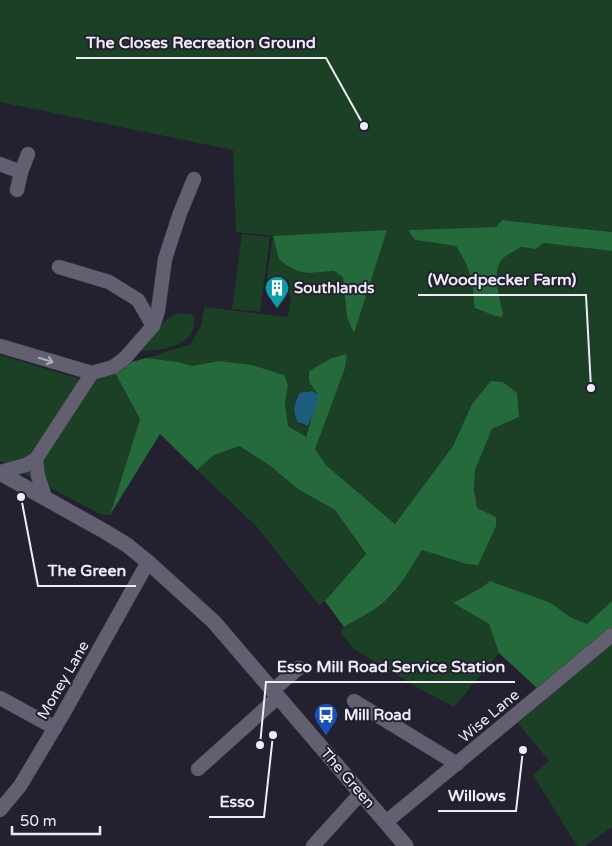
<svg xmlns="http://www.w3.org/2000/svg" width="612" height="846" viewBox="0 0 612 846" font-family="'Varela Round',sans-serif">
<style>
.green{fill:#1b4025;fill-rule:evenodd}
.forest{fill:#246a3a}
.water{fill:#1d5e7f}
.lines{fill:none;stroke-linecap:round;stroke-linejoin:round}
.minor-casing{stroke:#3e3c49;stroke-width:15}
.tertiary-casing{stroke:#3e3c49;stroke-width:16}
.minor{stroke:#625f71;stroke-width:14}
.tertiary{stroke:#625f71;stroke-width:15}
.oneway{stroke:#aeadbb}
.labels{text-anchor:middle;dominant-baseline:central;stroke-width:4;stroke-linejoin:round;paint-order:stroke}
.poi-label{font-size:15px;font-weight:bold;fill:#edecf7;stroke:#232030;text-anchor:start}
.street-label{font-size:15px;fill:#edecf7;stroke:#232030}
.leader{fill:none;stroke:#edecf7;stroke-width:2}
.callout-dot{fill:#edecf7;stroke:#232030;stroke-width:2}
.callout-label{font-size:16px;text-anchor:middle;font-weight:bold;fill:#edecf7;stroke:#232030;stroke-width:4;stroke-linejoin:round;paint-order:stroke}
</style>
<rect width="100%" height="100%" fill="#232030"/>
<g class="green">
<path d="M0,0H612V232L502,220L496,227L409,230L415,240L456,246C464,259 471,272 473,288C474,295 473,300 475,308L495,316L502,317L503,313C500,301 492,271 501,261C505,255 515,251 521,247L536,249L544,243L612,251V601L587,624L570,617L554,605L546,601L490,581L481,588L453,603L489,624L499,653L454,707L418,688L354,649L340,632C349,619 364,617 376,609C397,594 409,571 422,550L467,563L478,565L477,508L474,489L475,470L492,429L519,417L472,404L453,446L395,524L326,465L314,449L345,368L309,382L318,395C310,389 296,391 295,403C295,409 299,418 300,424L308,426L306,437L288,426L285,404L288,385L219,361L192,366L178,362L146,358L191,344L200,328L205,307L288,317L290,303L291,302L290,295L265,292L273,236L236,232L233,150L0,102ZM387,231L347,317L343,277L334,271L309,273Z"/>
<polygon points="242,234 270,237 260,312 232,309"/>
<path d="M179,313L190,314L194,316C197,347 164,350 141,351L139,350C150,335 161,320 179,313Z"/>
<polygon points="0,355 83,380 114,371 140,419 110,515 102,515 0,461"/>
<polygon points="238,446 269,465 298,489 335,510 366,555 325,601 319,605 257,527 197,470 214,455"/>
<polygon points="612,643 612,827 585,846 577,846 533,775 549,761 518,723"/>
</g>
<g class="forest">
<path d="M502,220L612,232V251L544,243L536,249L521,247C515,251 505,255 501,261C492,271 500,302 503,313L502,317L495,316L475,308C473,301 474,295 473,288C471,272 464,259 456,246L415,240L408,230L496,227Z"/>
<polygon points="387,230 354,333 347,317 343,277 334,271 309,273 298,271 286,265 279,259 273,236"/>
<path d="M347,354L345,368L315,449L326,465L395,524L453,446L472,404L491,381L503,382L517,393L519,417L492,429L475,470L474,489L477,508L496,517V526L478,565L467,564L422,550C409,571 396,595 375,609C365,616 354,620 344,627L325,601L366,554L335,510L298,489L269,465L239,446L214,455L197,470L160,434L110,515L140,419L114,371L128,363L146,358L178,362L192,366L219,361L252,365L284,375L288,385L285,404L288,426L306,437L318,395L309,382V371L332,358Z"/>
<polygon points="490,581 546,601 554,605 570,617 587,624 612,601 612,629 539,690 499,653 489,624 453,603 481,588"/>
</g>
<path class="water" d="M312,391L318,395V402L308,426L298,422C292,412 294,402 300,393Z"/>
<g class="lines">
<defs>
<g id="minor">
<polyline points="0,164 21,172 17,190"/>
<polyline points="21,172 28,154"/>
<polyline points="59,267 109,282 138,300 153,326"/>
<polyline points="0,346 92,373"/>
<polyline points="36,459 38,476 45,497"/>
<polyline points="0,472 26,465 36,459 92,373 113,367 125,358 153,326 158,311 165,259 180,213 194,179"/>
<polyline points="273,690 299,668"/>
<polyline points="0,698 55,728"/>
<polyline points="354,701 457,764"/>
<polyline points="198,769 278,697"/>
<polyline points="0,810 20,786 63,714 148,562"/>
<polyline points="386,822 612,635"/>
<polyline points="313,846 361,793"/>
</g>
<polyline id="tertiary" points="0,473 104,531 127,545 148,562 214,622 406,846"/>
</defs>
<use href="#minor" class="minor-casing"/>
<use href="#tertiary" class="tertiary-casing"/>
<use href="#minor" class="minor"/>
<use href="#tertiary" class="tertiary"/>
</g>
<defs><path id="oneway-shaft" d="M-6 0H5M1.5-3L5.5 0L1.5 3" fill="none" stroke-width="1.6" stroke-linecap="round" stroke-linejoin="round" transform="scale(1.25)"/></defs>
<use class="oneway" href="#oneway-shaft" transform="translate(46 360) rotate(17)"/>
<defs>
<symbol id="building-pin" viewBox="-11 -11 22 30"><path d="M0 17L-7.5 6A9.5 9.5 0 1 1 7.5 6Z" fill="#0f9aa8" stroke="#232030"/><path d="M-4-6H4V6H1V3H-1V6H-4ZM-2.5-4.3h1.7v1.8h-1.7ZM.8-4.3h1.7v1.8H.8ZM-2.5-1h1.7V.8h-1.7ZM.8-1h1.7V.8H.8Z" fill="#fff"/></symbol>
<symbol id="bus-pin" viewBox="-11 -11 22 30"><path d="M0 17L-7.5 6A9.5 9.5 0 1 1 7.5 6Z" fill="#1a4fb4" stroke="#232030"/><path d="M-5-6H5V4H4V6H2V4H-2V6H-4V4H-5ZM-3.5-4V0h7V-4ZM-3.5 1.2v1.5H-2V1.2ZM2 1.2v1.5H3.5V1.2Z" fill="#fff"/></symbol>
</defs>
<g fill-rule="evenodd">
<use href="#building-pin" x="263" y="274" width="28" height="38"/>
<use href="#bus-pin" x="312" y="701" width="28" height="38"/>
</g>
<g class="labels">
<g class="poi-label">
<text x="294" y="288">Southlands</text>
<text x="344" y="715">Mill Road</text>
</g>
<g class="street-label">
<text transform="translate(63 680) rotate(-60)">Money Lane</text>
<text transform="translate(489 716) rotate(-40)">Wise Lane</text>
<text transform="translate(348 778) rotate(49)">The Green</text>
</g>
</g>
<path class="leader" d="M364 126L326 58H76M591 388L586 295H418M21 497L38 586H136M260 745L266 682H515M523 750L516 811H438M273 735L264 817H209"/>
<g class="callout-dot">
<circle cx="364" cy="126" r="5"/>
<circle cx="591" cy="388" r="5"/>
<circle cx="21" cy="497" r="5"/>
<circle cx="260" cy="745" r="5"/>
<circle cx="523" cy="750" r="5"/>
<circle cx="273" cy="735" r="5"/>
</g>
<g class="callout-label">
<text x="201" y="48">The Closes Recreation Ground</text>
<text x="502" y="285">(Woodpecker Farm)</text>
<text x="87" y="576">The Green</text>
<text x="391" y="672">Esso Mill Road Service Station</text>
<text x="477" y="801">Willows</text>
<text x="237" y="807">Esso</text>
</g>
<path d="M12 826v8h88v-8" fill="none" stroke="#edecf7" stroke-width="2.5"/>
<text x="20" y="826" font-size="15" fill="#edecf7" stroke="#232030" stroke-width="4" paint-order="stroke">50 m</text>
</svg>
